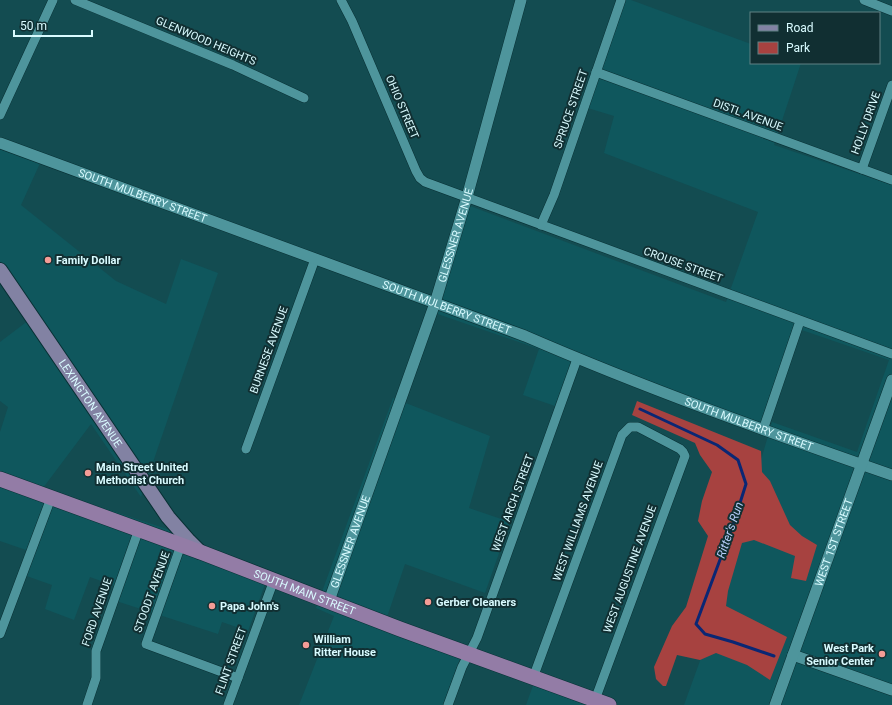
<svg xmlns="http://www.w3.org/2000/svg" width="892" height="705" viewBox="0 0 892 705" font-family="Roboto,sans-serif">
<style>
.built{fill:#0f575d}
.green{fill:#a74240}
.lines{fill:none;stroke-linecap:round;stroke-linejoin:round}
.stream{stroke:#0a2774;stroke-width:3}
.minor-casing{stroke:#083034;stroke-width:10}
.tertiary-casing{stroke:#083034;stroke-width:12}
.primary-casing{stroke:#083034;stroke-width:16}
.trunk-casing{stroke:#083034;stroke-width:16}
.minor{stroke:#4e959c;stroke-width:9}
.tertiary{stroke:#4e959c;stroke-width:11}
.primary{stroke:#8282a3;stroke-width:14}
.trunk{stroke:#937ca6;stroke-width:15}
.poi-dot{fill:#f59c96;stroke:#112f32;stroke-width:1.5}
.labels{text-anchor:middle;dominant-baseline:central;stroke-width:4;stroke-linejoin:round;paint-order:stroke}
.street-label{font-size:11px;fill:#d9fbff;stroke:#112f32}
.poi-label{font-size:11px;font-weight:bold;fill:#d9fbff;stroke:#112f32;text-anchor:start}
.water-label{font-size:12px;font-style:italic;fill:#b6ccf8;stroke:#112f32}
</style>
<rect width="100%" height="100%" fill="#134c51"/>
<g class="built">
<polygon points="618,0 631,0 751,44 751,63 801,63 774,145 892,185 892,705 684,705 714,622 772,422 857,452 889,360 793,327 759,427 573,358 555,406 523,395 539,349 429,311 462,203 726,302 758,212 604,153 614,116 581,106"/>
<polygon points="0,148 41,161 21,205 116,281 166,304 181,259 218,273 141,497 91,424 43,488 191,537 205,547 269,573 248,631 222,622 218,634 110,599 115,586 90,577 74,620 45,609 52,585 21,574 29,551 0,541 0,432 8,407 0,401 0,342 33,317 0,273"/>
<polygon points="393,398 490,436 469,508 510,522 485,593 405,564 386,620 464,648 443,705 299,705 334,616 316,608"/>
<polygon points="535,680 601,705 526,705"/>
</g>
<polygon class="green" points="637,401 761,451 762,472 770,481 790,525 802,536 817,545 806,581 791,578 795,556 754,540 742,543 728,591 726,606 787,637 770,680 747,665 716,653 700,660 677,655 666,686 663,686 656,679 654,667 672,626 686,607 708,536 698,521 702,501 712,472 700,455 695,443 632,415"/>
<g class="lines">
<polyline class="stream" points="640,409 717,445 738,460 746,484 733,525 696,624 705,634 733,642 774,656"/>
<defs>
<g id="minor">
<polyline points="75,0 233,65 304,98"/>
<polyline points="341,0 352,21 416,171 420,178 425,182 892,354"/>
<polyline points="864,0 892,11"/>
<polyline points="596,72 892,180"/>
<polyline points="0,115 53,0"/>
<polyline points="862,169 892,85"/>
<polyline points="541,225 554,195 621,0"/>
<polyline points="763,430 800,321"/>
<polyline points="246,449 315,259"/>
<polyline points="181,545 146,644 238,678"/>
<polyline points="0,634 51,498"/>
<polyline points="533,678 622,435 630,427 638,427 680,449 683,452 685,456 595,700"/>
<polyline points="87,705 96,678 96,651 139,529"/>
<polyline points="228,705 274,580"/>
<polyline points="448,705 462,667 477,638 577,359"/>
</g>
<g id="tertiary">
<path id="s1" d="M0,143L525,336C645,388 768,432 892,475"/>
<path id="s2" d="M329,601L435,303L467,197L521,0"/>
<polyline points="793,655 892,690"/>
<path id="s3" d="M775,705L892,380"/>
</g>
<g id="primary">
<path id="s4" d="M0,270L168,517L189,541L200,552"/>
</g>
<g id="trunk">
<path id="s5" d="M0,479L203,553L400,629L609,705"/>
</g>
</defs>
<use href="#minor" class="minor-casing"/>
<use href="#tertiary" class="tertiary-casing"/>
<use href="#primary" class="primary-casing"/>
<use href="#trunk" class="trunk-casing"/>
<use href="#minor" class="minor"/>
<use href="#tertiary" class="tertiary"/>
<use href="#primary" class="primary"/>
<use href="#trunk" class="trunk"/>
</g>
<g class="poi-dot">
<circle cx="48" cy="260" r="4"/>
<circle cx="88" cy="473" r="4"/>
<circle cx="428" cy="602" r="4"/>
<circle cx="212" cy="606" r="4"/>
<circle cx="306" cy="645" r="4"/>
<circle cx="882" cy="654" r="4"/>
</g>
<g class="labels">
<g class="street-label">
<text transform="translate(206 41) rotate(23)">GLENWOOD HEIGHTS</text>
<text transform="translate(402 107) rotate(67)">OHIO STREET</text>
<text transform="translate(571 109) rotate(-71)">SPRUCE STREET</text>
<text transform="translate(748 115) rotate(20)">DISTL AVENUE</text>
<text transform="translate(866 123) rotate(-70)">HOLLY DRIVE</text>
<text stroke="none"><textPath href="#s1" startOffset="152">SOUTH MULBERRY STREET</textPath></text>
<text stroke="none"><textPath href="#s2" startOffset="387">GLESSNER AVENUE</textPath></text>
<text transform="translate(683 265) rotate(20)">CROUSE STREET</text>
<text stroke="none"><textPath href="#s1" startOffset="476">SOUTH MULBERRY STREET</textPath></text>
<text transform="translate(269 350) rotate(-70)">BURNESE AVENUE</text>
<text stroke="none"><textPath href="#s4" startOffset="161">LEXINGTON AVENUE</textPath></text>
<text stroke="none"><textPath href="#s1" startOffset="800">SOUTH MULBERRY STREET</textPath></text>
<text transform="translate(513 503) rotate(-70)">WEST ARCH STREET</text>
<text transform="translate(578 521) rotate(-70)">WEST WILLIAMS AVENUE</text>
<text stroke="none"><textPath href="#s2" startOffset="63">GLESSNER AVENUE</textPath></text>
<text stroke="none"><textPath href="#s3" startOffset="173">WEST 1ST STREET</textPath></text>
<text transform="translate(630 569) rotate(-70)">WEST AUGUSTINE AVENUE</text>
<text transform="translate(152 592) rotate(-70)">STOODT AVENUE</text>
<text stroke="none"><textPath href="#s5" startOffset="325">SOUTH MAIN STREET</textPath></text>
<text transform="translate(97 612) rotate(-71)">FORD AVENUE</text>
<text transform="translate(231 661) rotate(-70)">FLINT STREET</text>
</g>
<g class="poi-label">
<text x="56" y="260">Family Dollar</text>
<text x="96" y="467">Main Street United<tspan x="96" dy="13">Methodist Church</tspan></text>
<text x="436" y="602">Gerber Cleaners</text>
<text x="220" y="606">Papa John's</text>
<text x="314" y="639">William<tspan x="314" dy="13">Ritter House</tspan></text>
<text x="874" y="648" text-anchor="end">West Park<tspan x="874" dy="13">Senior Center</tspan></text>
</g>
<g class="water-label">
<text transform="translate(730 530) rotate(-71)">Ritter's Run</text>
</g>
</g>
<rect x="750" y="12" width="130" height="52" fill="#112f32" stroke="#618184"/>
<rect x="758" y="25" width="20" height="6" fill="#8282a3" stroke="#618184"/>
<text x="786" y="32" font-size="12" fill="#d9fbff">Road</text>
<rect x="758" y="42" width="20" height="12" fill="#a74240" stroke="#618184"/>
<text x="786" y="52" font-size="12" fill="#d9fbff">Park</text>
<path d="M14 30v6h78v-6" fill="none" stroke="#d9fbff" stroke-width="2"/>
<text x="20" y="30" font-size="12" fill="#d9fbff" stroke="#112f32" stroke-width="3" paint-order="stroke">50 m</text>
</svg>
